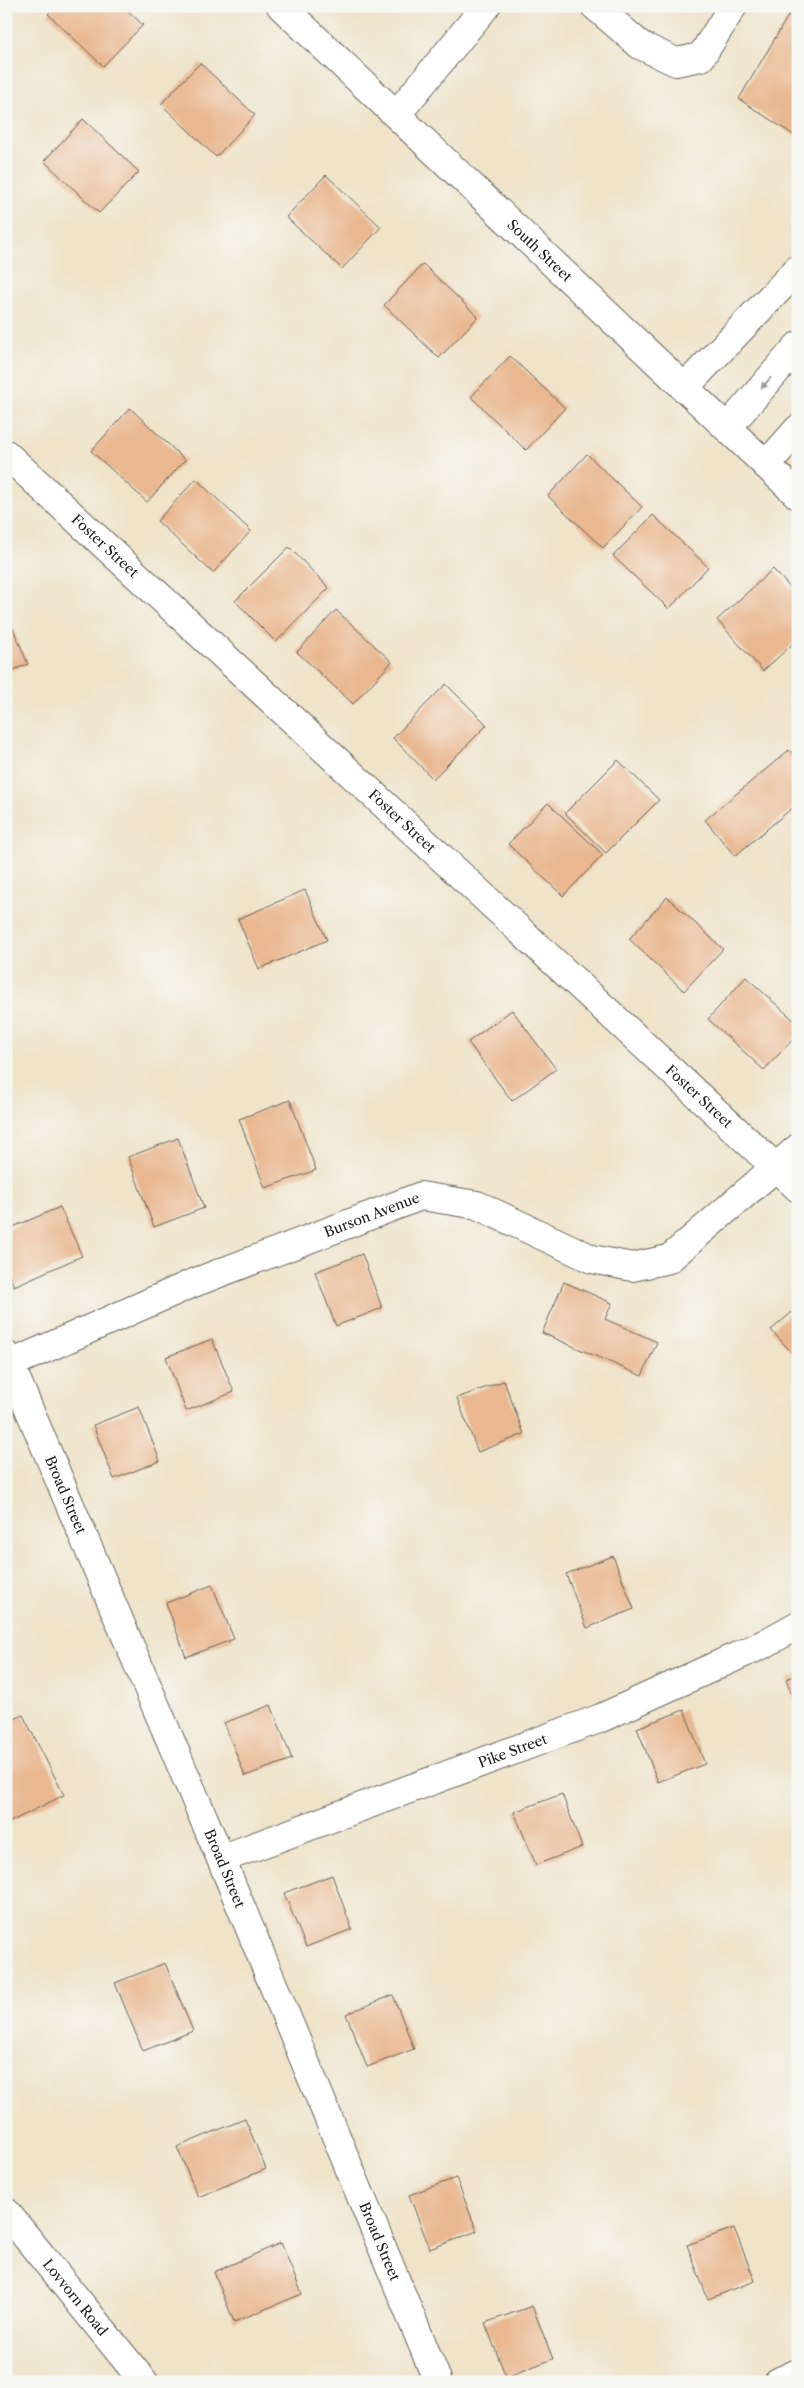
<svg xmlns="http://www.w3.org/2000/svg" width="804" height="2388" viewBox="0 0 804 2388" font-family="'Libre Caslon Text',serif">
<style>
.building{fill:#e9b891}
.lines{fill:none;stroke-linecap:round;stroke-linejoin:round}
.minor-casing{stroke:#666259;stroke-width:30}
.minor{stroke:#fff;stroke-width:28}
.oneway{fill:#999}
.labels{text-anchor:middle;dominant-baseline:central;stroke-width:4;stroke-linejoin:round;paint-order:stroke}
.street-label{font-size:14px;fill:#1c1c1c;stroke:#f6f6f2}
</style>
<rect width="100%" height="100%" fill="#f6f6f2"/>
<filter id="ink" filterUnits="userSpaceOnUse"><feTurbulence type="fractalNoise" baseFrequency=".02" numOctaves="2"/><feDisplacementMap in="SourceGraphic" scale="10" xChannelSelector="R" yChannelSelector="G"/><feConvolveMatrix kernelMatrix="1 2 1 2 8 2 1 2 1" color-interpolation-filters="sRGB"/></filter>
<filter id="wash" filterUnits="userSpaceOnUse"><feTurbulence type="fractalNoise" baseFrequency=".0096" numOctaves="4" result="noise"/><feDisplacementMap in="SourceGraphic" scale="20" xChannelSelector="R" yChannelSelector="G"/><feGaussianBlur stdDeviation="1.12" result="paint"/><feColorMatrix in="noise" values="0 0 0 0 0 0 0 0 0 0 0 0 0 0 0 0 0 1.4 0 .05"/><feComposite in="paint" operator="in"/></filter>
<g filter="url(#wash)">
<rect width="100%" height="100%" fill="#efe3c9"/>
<g id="blocks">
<g class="building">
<polygon points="56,6 123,6 143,25 103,66 48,14"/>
<polygon points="794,6 798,6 798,138 739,99"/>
<polygon points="200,63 255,115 216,157 161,104"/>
<polygon points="83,119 139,172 99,213 44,161"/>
<polygon points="326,175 381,227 342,269 286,217"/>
<polygon points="423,264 478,317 439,358 384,305"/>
<polygon points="510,356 565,408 526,450 471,397"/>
<polygon points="130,408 185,460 147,502 91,451"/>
<polygon points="587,454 642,507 603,548 548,496"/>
<polygon points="196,479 251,531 213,573 157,521"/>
<polygon points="653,515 708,567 669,609 613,556"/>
<polygon points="289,547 329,588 276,642 235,601"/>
<polygon points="773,569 798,596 798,639 763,671 717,620"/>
<polygon points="336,610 392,662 353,704 297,652"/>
<polygon points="6,612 28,664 6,673"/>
<polygon points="446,684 487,725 433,779 393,738"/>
<polygon points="789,750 798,760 798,803 735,856 705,820"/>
<polygon points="618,760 659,800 606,853 565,813"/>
<polygon points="548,803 603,855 563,896 508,844"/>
<polygon points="305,890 327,940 259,969 238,919"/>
<polygon points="667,897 723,949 684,991 629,939"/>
<polygon points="746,977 798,1024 798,1034 764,1070 708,1019"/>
<polygon points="512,1010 556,1069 512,1101 468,1042"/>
<polygon points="290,1100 316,1170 265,1188 239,1119"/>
<polygon points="178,1138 204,1208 154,1227 128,1157"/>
<polygon points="60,1207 82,1256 14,1286 6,1268 6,1230"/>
<polygon points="362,1254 382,1308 336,1326 315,1272"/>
<polygon points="564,1282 612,1303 605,1319 657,1342 642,1376 542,1333"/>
<polygon points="798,1307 798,1359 771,1330"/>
<polygon points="212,1339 234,1392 186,1411 166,1357"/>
<polygon points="504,1381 524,1434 478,1452 457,1398"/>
<polygon points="139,1407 160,1461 114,1479 93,1425"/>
<polygon points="613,1556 634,1609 587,1628 566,1574"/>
<polygon points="212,1585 234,1639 186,1657 166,1603"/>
<polygon points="798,1674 798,1710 786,1679"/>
<polygon points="271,1705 292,1759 245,1776 224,1723"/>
<polygon points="684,1710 705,1764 658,1782 637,1728"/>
<polygon points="23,1715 64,1795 6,1824 6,1723"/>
<polygon points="562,1794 582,1847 536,1865 514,1812"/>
<polygon points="332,1875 352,1929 306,1947 284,1893"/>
<polygon points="165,1963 193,2031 143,2051 115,1983"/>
<polygon points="393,1995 414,2049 367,2067 346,2014"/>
<polygon points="245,2119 266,2169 198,2197 177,2147"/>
<polygon points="456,2178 477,2231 430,2249 409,2195"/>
<polygon points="734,2228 755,2281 708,2299 687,2245"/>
<polygon points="281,2243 302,2294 234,2322 214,2272"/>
<polygon points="532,2306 553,2359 506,2377 485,2323"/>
</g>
</g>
</g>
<g filter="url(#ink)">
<use href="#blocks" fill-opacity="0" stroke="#666259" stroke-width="1"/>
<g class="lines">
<defs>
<g id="minor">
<path id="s1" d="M281,6L798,495"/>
<polyline points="595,6 640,45 676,62 701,57 733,6"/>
<polyline points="397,114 486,6"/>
<polyline points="684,388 798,269"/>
<polyline points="727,428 798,346"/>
<path id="s2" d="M6,454L798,1188"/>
<polyline points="766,465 798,429"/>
<path id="s3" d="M6,1355L221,1859L438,2382"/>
<path id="s4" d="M6,1366L191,1284L421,1196L477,1205L592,1259L632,1267L669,1259L798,1148"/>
<path id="s5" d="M221,1859L601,1718L764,1644L798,1625"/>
<path id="s6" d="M6,2212L144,2382"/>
<polyline points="778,2382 798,2373"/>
</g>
</defs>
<use href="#minor" class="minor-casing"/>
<use href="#minor" class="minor"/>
</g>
<defs><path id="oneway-solid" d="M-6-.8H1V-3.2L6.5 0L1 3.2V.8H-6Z" transform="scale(1.25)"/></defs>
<use class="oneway" href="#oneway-solid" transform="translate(766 383) rotate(131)"/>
</g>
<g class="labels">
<g class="street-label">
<text stroke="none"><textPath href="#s1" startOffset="356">South Street</textPath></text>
<text stroke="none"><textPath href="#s2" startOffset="135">Foster Street</textPath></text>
<text stroke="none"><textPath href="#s2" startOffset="540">Foster Street</textPath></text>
<text stroke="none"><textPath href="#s2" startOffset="945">Foster Street</textPath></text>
<text stroke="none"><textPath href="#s4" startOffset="396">Burson Avenue</textPath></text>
<text stroke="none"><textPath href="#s3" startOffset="152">Broad Street</textPath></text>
<text stroke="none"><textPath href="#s5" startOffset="311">Pike Street</textPath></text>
<text stroke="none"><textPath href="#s3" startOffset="558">Broad Street</textPath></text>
<text stroke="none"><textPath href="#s3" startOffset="962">Broad Street</textPath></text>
<text stroke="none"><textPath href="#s6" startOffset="110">Lovvorn Road</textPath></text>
</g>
</g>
<rect width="804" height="2388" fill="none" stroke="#f6f6f2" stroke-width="25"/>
</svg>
